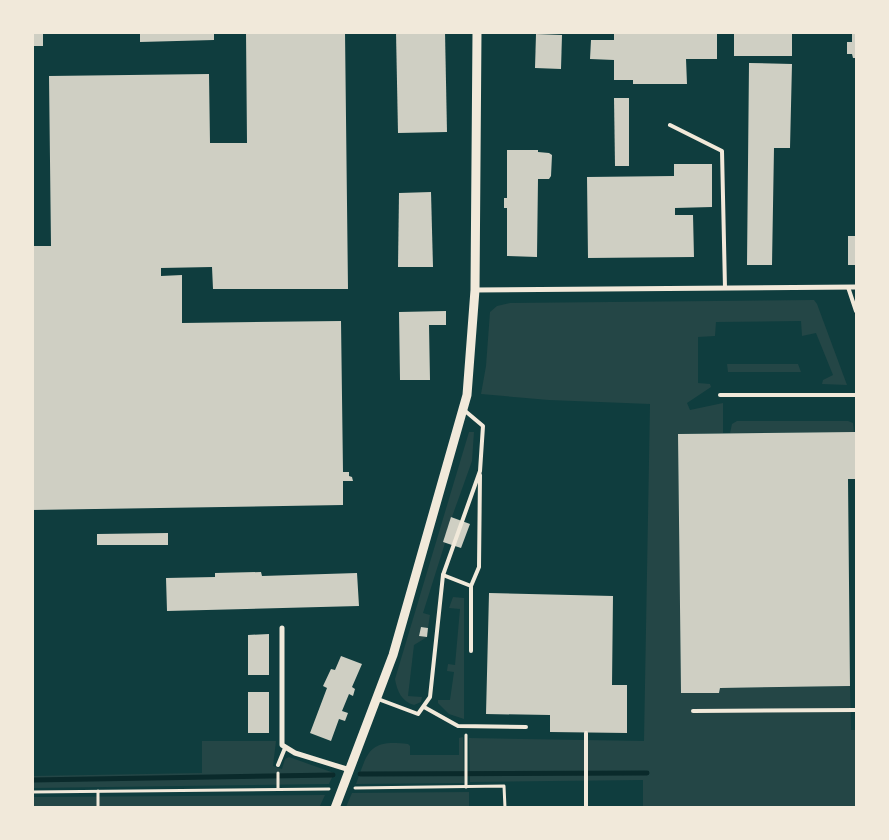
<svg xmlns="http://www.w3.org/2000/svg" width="889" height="840" viewBox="0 0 889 840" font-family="Raleway,sans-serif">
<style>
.green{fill:#244646}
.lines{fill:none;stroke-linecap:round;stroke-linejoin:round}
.stream{stroke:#0a2a2b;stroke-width:5}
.building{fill:#cfcfc3}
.path{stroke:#f1e9da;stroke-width:3}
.service{stroke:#f1e9da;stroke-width:4}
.minor{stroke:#f1e9da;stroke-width:5}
.tertiary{stroke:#f1e9da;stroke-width:9}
</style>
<rect width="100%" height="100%" fill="#0f3d3e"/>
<g class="green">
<polygon points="814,300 817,304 847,385 822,384 823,380 833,375 816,333 802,336 801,321 716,322 715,336 698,337 698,383 710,384 711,387 687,403 690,410 723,403 723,433 678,434 681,693 719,693 720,688 850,686 851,730 856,730 856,807 643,807 643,780 470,782 469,738 644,741 650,404 549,400 481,394 486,366 490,312 497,306 510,303"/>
<polygon points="727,364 798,364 801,372 728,372"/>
<polygon points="737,421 848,421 853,423 854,432 730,433 732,424"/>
<path d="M469,432H474L472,461L443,542L445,543L423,613L430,615L428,628L421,627L419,635L427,637L414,645L408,696L422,697L421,702L414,705C402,702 397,691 395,679Z"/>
<polygon points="453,597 464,598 464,719 449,714 438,703 438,700 450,700 454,672 447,671 448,664 455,665 460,609 449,608"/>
<path d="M463,737L464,783L356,784C368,751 369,739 408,744L410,746V755H459V738Z"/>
<polygon points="202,741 276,741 273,766 282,769 285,759 289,757 334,773 329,784 33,788 32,776 202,773"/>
<polygon points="469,792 469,807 346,807 352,793"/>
<polygon points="325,795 319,808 33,808 32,797"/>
</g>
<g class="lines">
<g class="stream">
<polyline points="360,774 647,773"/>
<polyline points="32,780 333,775"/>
</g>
</g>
<g class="building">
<rect x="32" y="32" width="11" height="14"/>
<polygon points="140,32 214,32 214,40 140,42"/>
<polygon points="246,32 345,32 348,289 213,289 212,267 161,268 161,276 182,275 182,323 341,321 343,472 349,472 349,476 352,477 353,481 343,481 343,505 32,510 32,246 51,246 49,76 209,74 210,143 247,143"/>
<polygon points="396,32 445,32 447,132 398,133"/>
<polygon points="614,32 717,32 717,59 686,59 687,84 633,84 633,80 614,80 614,60 590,59 591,40 614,40"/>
<rect x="734" y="32" width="58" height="24"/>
<polygon points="856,32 856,58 853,58 852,54 847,54 847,42 852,42 852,33"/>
<polygon points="536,34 562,35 561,69 535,68"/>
<polygon points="749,63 792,64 790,148 774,148 772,265 747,265"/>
<polygon points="614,98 629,98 629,166 615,166"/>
<polygon points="507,150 538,150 538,152 549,153 552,155 551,176 549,179 538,179 537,257 507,256 507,208 504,208 504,198 507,198"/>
<polygon points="674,164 712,164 712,207 675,208 675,215 693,215 694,257 588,258 587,177 674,176"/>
<polygon points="431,192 433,267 398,267 399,193"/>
<rect x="848" y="236" width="8" height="29"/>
<polygon points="446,311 446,325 429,325 430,380 400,380 399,312"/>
<polygon points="854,432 856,432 856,479 848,479 850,686 720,688 719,693 681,693 678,434"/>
<polygon points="451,517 470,524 461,548 443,542"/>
<polygon points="168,533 168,545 97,545 97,534"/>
<polygon points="261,572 262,576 357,573 359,606 167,611 166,578 215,577 215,573"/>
<polygon points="489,593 613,596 612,685 627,685 627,733 550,732 550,715 486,714"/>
<polygon points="421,627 428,628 427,637 419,636"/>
<polygon points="269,634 269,675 248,675 248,635"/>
<polygon points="341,656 362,664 352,687 355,689 353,696 349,694 342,711 348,713 345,721 339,719 331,741 310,733 327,688 323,686 331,669 335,670"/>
<rect x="248" y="692" width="21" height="41"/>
</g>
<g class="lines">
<g class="path">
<polyline points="466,735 466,787"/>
<polyline points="355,788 504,786 505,808"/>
<polyline points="278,789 278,773"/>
<polyline points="32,792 329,789"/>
<polyline points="98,808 98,791"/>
</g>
<g class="service">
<polyline points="670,125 722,151 725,288"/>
<polyline points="848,287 856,311"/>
<polyline points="720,395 856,395"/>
<polyline points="443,575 471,586 471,651"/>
<polyline points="471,586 479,567 480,475"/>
<polyline points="378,699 418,714 430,697 443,575 480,471 483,426 464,410"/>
<polyline points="424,707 458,726 526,727"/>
<polyline points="693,711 856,710"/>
<polyline points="586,733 586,808"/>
<polyline points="278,765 285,748"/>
</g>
<g class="minor">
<polyline points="475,290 856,287"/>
<polyline points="282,628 282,745 295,753 350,770"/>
</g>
<polyline class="tertiary" points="335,808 393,655 467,395 475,290 477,32"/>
</g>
<rect width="889" height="840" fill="none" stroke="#f1e9da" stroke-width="68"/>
</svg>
